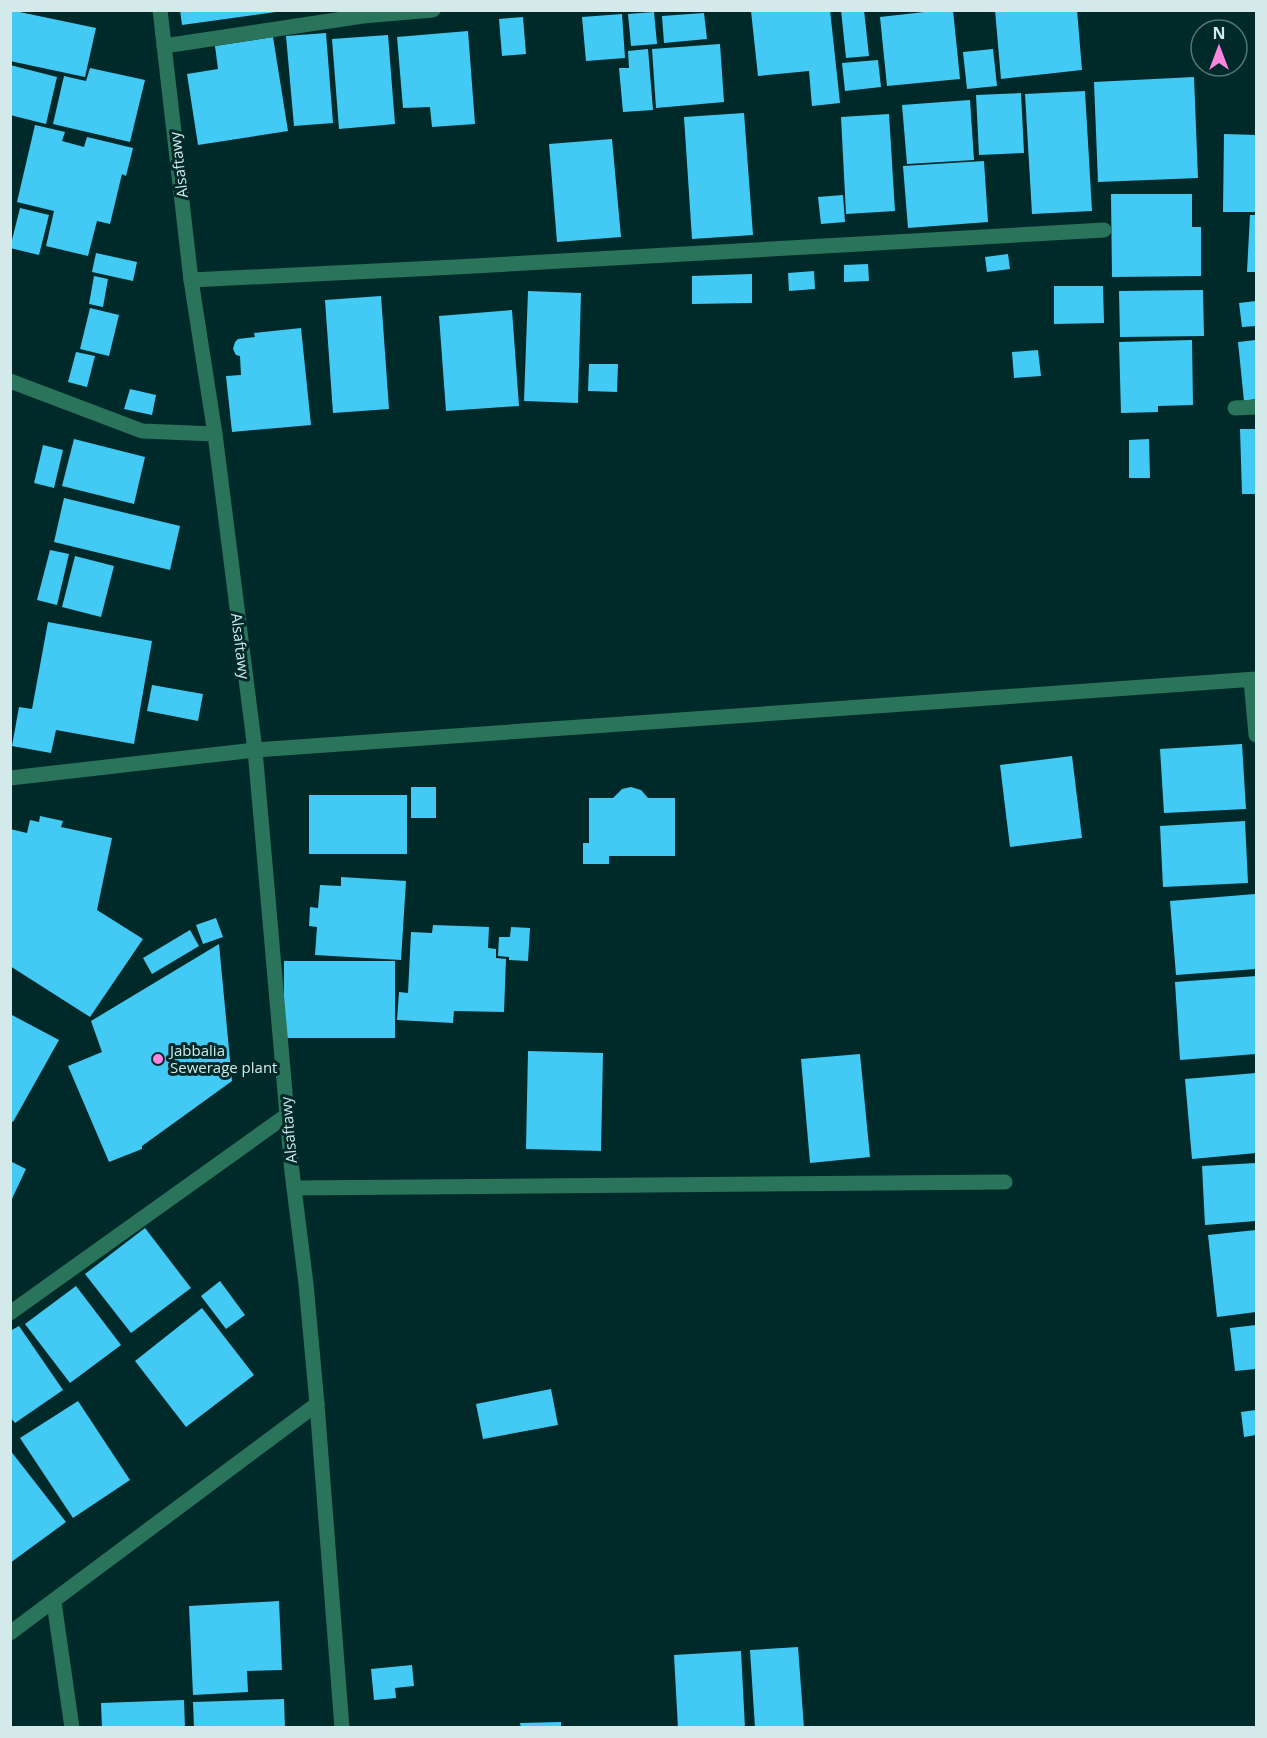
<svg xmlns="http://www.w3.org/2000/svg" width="1267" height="1738" viewBox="0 0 1267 1738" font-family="'Open Sans',sans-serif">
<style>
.building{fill:#42caf5}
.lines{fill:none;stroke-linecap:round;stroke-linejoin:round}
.lane{stroke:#29745a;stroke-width:15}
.street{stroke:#29745a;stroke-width:15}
.poi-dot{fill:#fe85e0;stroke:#002a2a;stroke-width:2}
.labels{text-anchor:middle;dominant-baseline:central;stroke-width:6;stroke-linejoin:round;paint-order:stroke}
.street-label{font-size:15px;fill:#d4e9e9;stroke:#002a2a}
.poi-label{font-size:15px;fill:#d4e9e9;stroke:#002a2a;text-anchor:start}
</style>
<rect width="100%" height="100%" fill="#002a2a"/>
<g class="building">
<polygon points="10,10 96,28 85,77 10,61"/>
<polygon points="180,10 276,10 276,12 182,25"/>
<polygon points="830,10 840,103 812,106 809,71 758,76 751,11"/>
<polygon points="841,10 864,10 869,56 846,58"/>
<polygon points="942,10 953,10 960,79 887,86 880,17"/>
<polygon points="995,10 1077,10 1082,70 1001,79"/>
<polygon points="654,12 657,44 631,46 628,14"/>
<polygon points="704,13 707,39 664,43 662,16"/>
<polygon points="622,14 625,58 586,61 582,17"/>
<polygon points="523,17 526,54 502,56 499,19"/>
<polygon points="468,31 475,124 432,127 430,107 403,108 397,37"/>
<polygon points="326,33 333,123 294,126 286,36"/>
<polygon points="388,35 395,124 339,129 332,39"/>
<polygon points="273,37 288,131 198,145 187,74 218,69 215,46"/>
<polygon points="720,44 724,102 656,108 652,49"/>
<polygon points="648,49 653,110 623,112 619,68 629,68 628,51"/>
<polygon points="993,49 997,86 967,89 963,52"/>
<polygon points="878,60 881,87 845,91 842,63"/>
<polygon points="10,65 57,77 46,124 10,115"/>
<polygon points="90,68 145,80 130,142 53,124 64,76 86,81"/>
<polygon points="1194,77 1198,178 1098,182 1094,82"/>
<polygon points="1085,91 1092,211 1032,214 1025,94"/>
<polygon points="1021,93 1024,153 979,155 976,95"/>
<polygon points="970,100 974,160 907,164 902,105"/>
<polygon points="744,113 753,235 692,239 684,117"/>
<polygon points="889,114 895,211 846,214 841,117"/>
<polygon points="35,125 65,132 62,141 84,147 87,137 133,148 126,176 122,174 110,224 97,221 88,256 46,246 54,211 17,202"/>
<polygon points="1224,134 1256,135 1256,212 1223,212"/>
<polygon points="612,139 621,237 557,242 549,144"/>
<polygon points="984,161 988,222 908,228 903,166"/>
<polygon points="1111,194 1192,194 1192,227 1201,227 1201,276 1112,277"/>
<polygon points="843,195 845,222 821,224 818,197"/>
<polygon points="20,208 49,215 39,255 10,248"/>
<polygon points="1250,215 1256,215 1256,272 1247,272"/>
<polygon points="96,253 137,262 133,281 92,272"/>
<polygon points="1008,254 1010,269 987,272 985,257"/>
<polygon points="868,264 869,281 844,282 844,265"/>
<polygon points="814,271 815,289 789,291 788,273"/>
<polygon points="752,274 752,303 692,304 692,276"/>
<polygon points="94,276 108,279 103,307 89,304"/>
<polygon points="1054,286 1103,286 1104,323 1054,324"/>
<polygon points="1203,290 1204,336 1120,337 1119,291"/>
<polygon points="528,291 581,293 578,403 524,401"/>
<polygon points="381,296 389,409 333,413 325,300"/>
<polygon points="1256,301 1256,326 1242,327 1239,303"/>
<polygon points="90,308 119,315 109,356 80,349"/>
<polygon points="512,310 519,406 446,411 439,316"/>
<polygon points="301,328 311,425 232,432 226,376 241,375 240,356 236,355 233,349 235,342 238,339 255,337 254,333"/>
<polygon points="1192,340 1193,405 1158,406 1158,412 1121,413 1119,342"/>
<polygon points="1256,340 1256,399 1244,401 1238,342"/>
<polygon points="1038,350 1041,376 1014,378 1012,352"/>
<polygon points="76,352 95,356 87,387 68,382"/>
<polygon points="589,364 618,364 617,392 588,391"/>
<polygon points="130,389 156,395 152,415 124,409"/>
<polygon points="1240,429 1256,429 1256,494 1242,494"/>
<polygon points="74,439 145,457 134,504 62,486"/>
<polygon points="1149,439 1150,478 1129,478 1129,440"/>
<polygon points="43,445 63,450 54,488 34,483"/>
<polygon points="64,498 180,526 170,570 54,542"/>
<polygon points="50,550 69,554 57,605 37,600"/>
<polygon points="75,556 114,566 101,617 62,607"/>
<polygon points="48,622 152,641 134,744 56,730 51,753 12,746 19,707 32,709"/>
<polygon points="152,685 203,694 198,721 147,711"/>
<polygon points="1242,744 1246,809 1164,813 1160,749"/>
<polygon points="1072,756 1082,838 1010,847 1000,765"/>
<rect x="411" y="787" width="25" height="31"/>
<polygon points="631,787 641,790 648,798 675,798 675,856 609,856 609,864 583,864 583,843 589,843 589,798 613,798 622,789"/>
<rect x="309" y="795" width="98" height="59"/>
<polygon points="40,816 63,821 61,827 112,838 97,910 143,939 90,1017 10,966 10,829 27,833 30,820 39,822"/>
<polygon points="1245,821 1248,883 1163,887 1160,826"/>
<polygon points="341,877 406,881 401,960 315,955 317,927 309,926 310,907 318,908 320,885 341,886"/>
<polygon points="1255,894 1256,969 1176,975 1170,901"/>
<polygon points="216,918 223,937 203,944 196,925"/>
<polygon points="433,925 489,927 488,948 496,949 496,958 506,959 504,1012 454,1011 453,1023 397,1020 399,992 408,993 411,932 432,933"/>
<polygon points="511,927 530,928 528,961 509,960 509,957 498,956 499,937 510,937"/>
<polygon points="190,930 199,946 152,974 143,958"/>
<polygon points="219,944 232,1081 142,1146 142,1149 109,1162 68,1066 102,1052 91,1021"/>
<rect x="284" y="961" width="111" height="77"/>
<polygon points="1256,976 1256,1054 1180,1060 1175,982"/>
<polygon points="10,1014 59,1040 13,1122 10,1120"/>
<polygon points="528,1051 603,1053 601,1151 526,1149"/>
<polygon points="860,1054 870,1157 810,1163 801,1059"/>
<polygon points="1256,1073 1256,1153 1192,1159 1185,1079"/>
<polygon points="10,1161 26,1169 10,1203"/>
<polygon points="1256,1163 1256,1221 1205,1225 1202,1166"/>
<polygon points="145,1228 191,1288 131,1333 85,1274"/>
<polygon points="1256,1230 1256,1312 1217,1317 1208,1235"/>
<polygon points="220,1281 245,1315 226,1329 201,1296"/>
<polygon points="76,1286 121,1345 70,1383 25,1324"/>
<polygon points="202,1308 254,1375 186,1427 135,1361"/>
<polygon points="1256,1325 1256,1369 1235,1371 1230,1328"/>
<polygon points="19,1326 63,1390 15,1423 10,1417 10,1331"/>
<polygon points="551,1389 558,1425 483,1439 476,1404"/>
<polygon points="78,1401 130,1480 73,1518 20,1438"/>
<polygon points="1256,1410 1256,1435 1244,1437 1241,1412"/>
<polygon points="10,1450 66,1522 10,1563"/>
<polygon points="279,1601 282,1670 247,1671 248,1692 193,1695 189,1606"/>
<polygon points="798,1647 804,1728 755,1728 750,1650"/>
<polygon points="741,1651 745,1728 678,1728 674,1655"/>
<polygon points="412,1665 414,1686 395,1688 396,1698 374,1700 371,1669"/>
<polygon points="284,1699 285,1728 194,1728 193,1702"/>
<polygon points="184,1700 185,1728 102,1728 101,1703"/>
<polygon points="561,1722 561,1728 521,1728 520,1723"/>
</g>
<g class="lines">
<g class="lane">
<polyline points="164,46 363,16 433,10"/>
<polyline points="191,280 456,267 1104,230"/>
<polyline points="10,381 142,431 215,434"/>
<polyline points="294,1188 1005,1182"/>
</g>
<g class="street">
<polyline points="160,10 191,280 215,434 255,750 292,1172 306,1284 317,1404 342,1728"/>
<polyline points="1235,408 1256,407"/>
<polyline points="1251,680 1256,735"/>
<polyline points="10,778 255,750 1256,679"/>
<polyline points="10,1313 287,1115"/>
<polyline points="54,1602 72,1728"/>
<polyline points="10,1633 317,1404"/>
</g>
</g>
<circle class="poi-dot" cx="158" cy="1059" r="6"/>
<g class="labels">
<g class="street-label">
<text transform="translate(178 165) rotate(-97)">Alsaftawy</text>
<text transform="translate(241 646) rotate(83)">Alsaftawy</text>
<text transform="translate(288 1130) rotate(-95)">Alsaftawy</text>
</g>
<g class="poi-label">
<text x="170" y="1050">Jabbalia<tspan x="170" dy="17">Sewerage plant</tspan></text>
</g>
</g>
<rect width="1267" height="1738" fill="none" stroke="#d4e9e9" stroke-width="24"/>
<g transform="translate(1219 48)"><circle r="28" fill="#002a2a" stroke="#557676" stroke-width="1.5"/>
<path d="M0-4.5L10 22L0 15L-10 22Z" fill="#fe85e0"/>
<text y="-9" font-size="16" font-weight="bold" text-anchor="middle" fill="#d4e9e9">N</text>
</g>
</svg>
